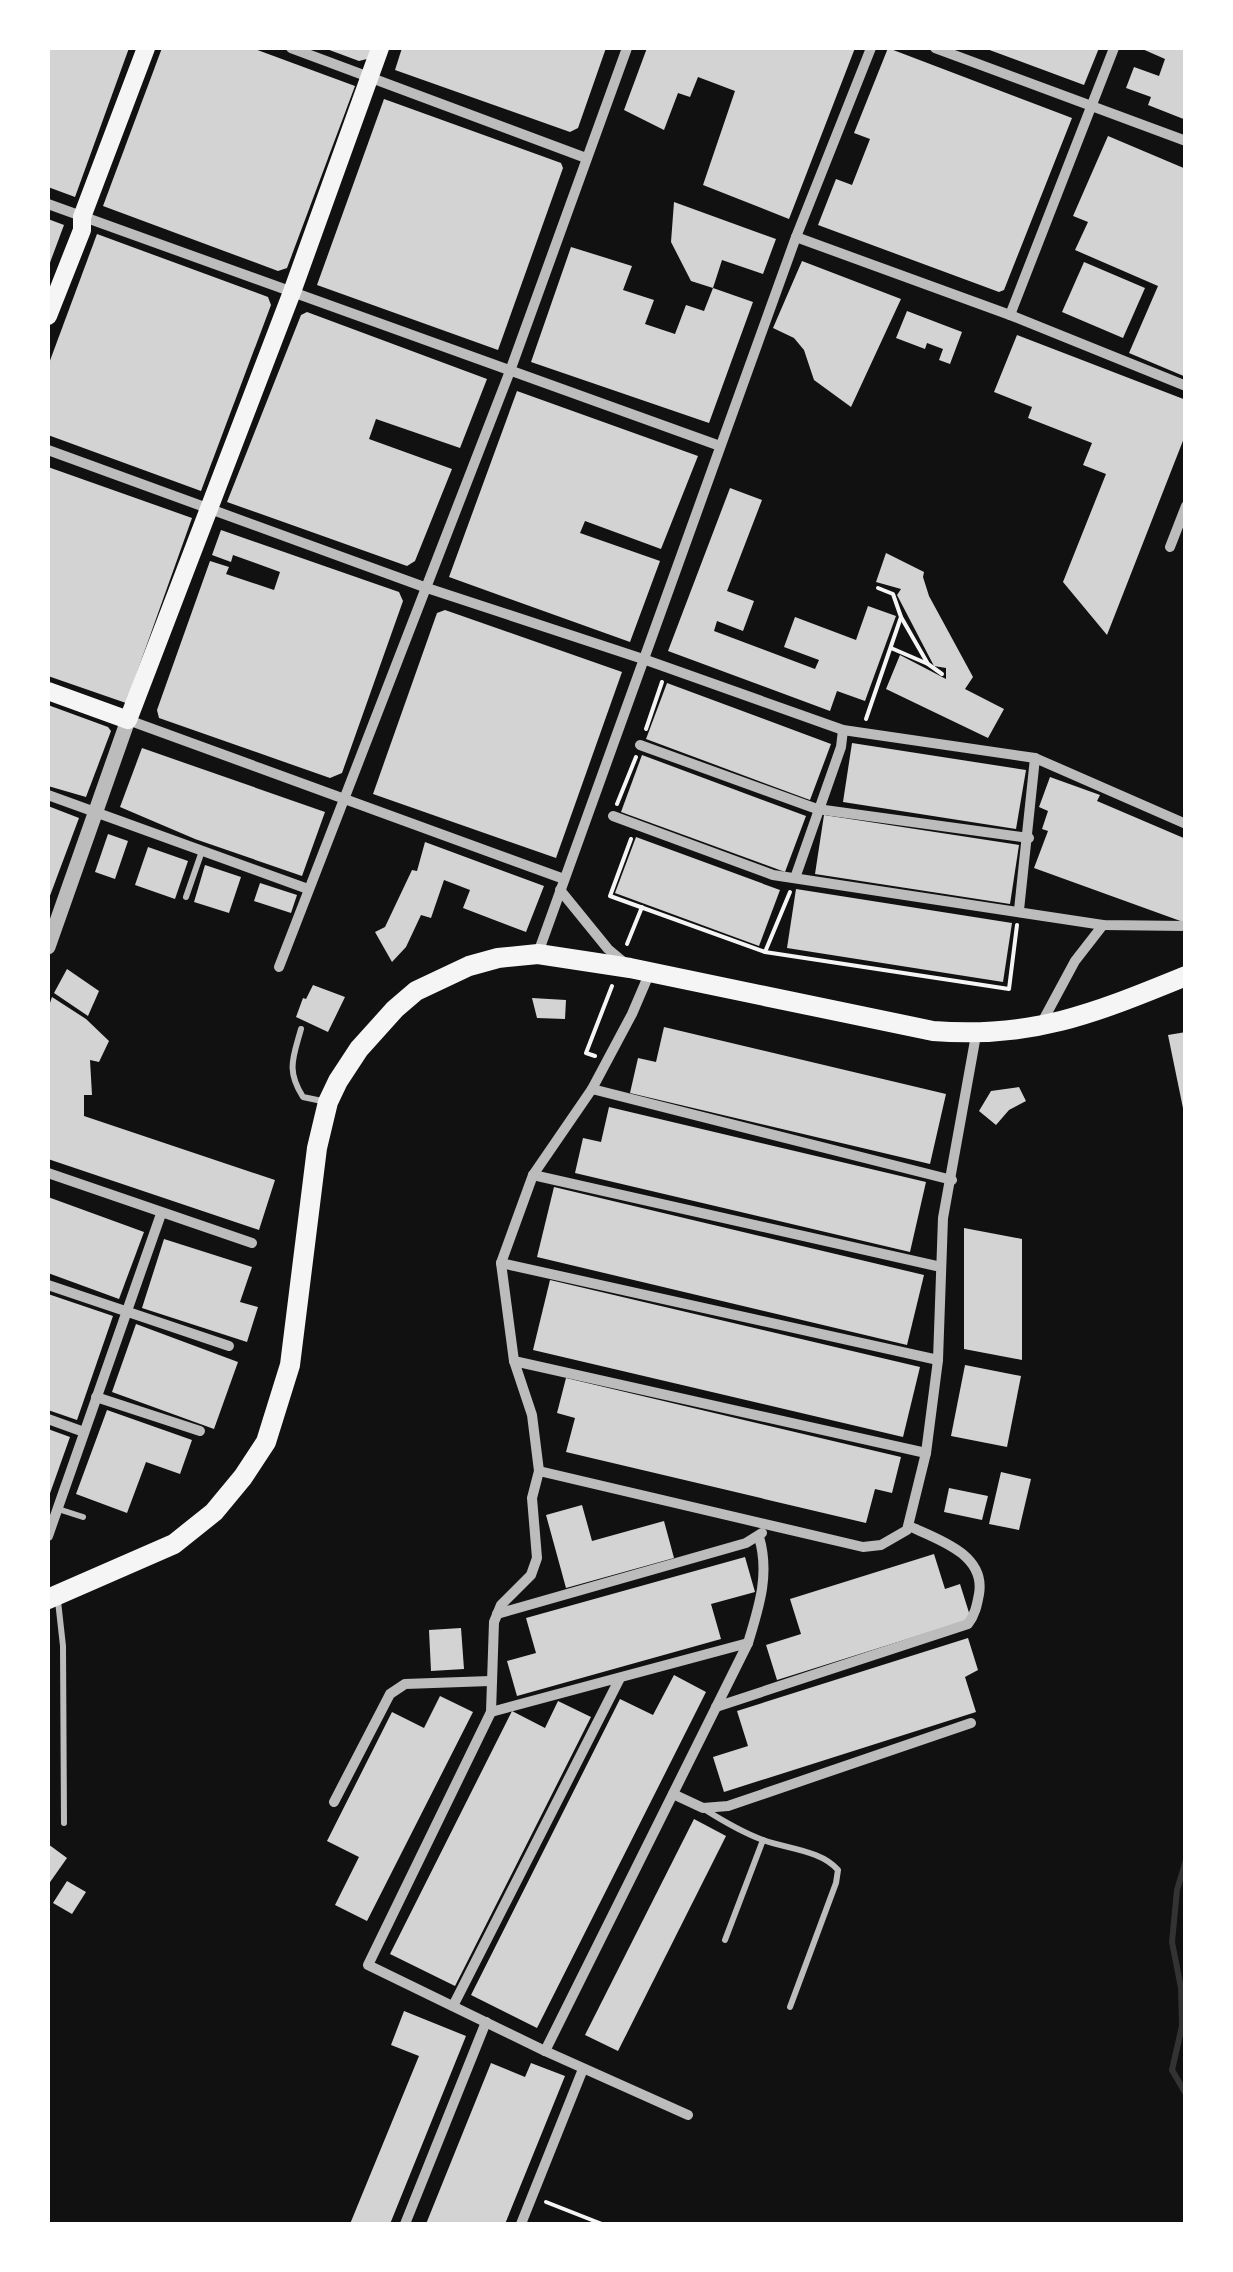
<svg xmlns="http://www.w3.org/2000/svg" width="1233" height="2272" viewBox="0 0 1233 2272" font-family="'Alegreya Sans',sans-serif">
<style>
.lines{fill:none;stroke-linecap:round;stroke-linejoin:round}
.stream{stroke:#333;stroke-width:6}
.building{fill:#d3d3d3}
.path{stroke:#f5f5f5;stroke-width:4}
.service{stroke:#bcbcbc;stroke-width:6}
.minor{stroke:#bcbcbc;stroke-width:10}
.tertiary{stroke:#bcbcbc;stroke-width:15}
.secondary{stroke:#f5f5f5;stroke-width:18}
.trunk{stroke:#f5f5f5;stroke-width:20}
</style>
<rect width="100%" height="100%" fill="#111"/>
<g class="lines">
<polyline class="stream" points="1186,1860 1177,1890 1172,1942 1181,1988 1182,2026 1172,2070 1186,2094"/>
</g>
<g class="building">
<polygon points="48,48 129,48 75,197 48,187"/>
<polygon points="162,48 252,48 355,86 287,268 278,271 103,206"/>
<polygon points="324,48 371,48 367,59 359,61"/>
<polygon points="402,48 606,48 578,128 570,132 395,70"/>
<polygon points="647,48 855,48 789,219 703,185 735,91 698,77 690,97 678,93 664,130 624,110"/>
<polygon points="888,48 1072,118 1004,290 999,292 818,225 836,179 852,185 870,139 854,133"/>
<polygon points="984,48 1099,48 1084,85"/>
<polygon points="1140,48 1186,48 1186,120 1148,105 1151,97 1126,88 1134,67 1159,76 1165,59"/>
<polygon points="384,99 561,163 563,168 498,350 317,285"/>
<polygon points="1108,136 1186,169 1186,377 1129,353 1158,286 1075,250 1088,222 1073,216"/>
<polygon points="674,202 776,239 763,274 722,260 713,288 691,281 671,242"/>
<polygon points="48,219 64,225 48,268"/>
<polygon points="97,234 268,297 271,305 201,491 48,435 48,366"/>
<polygon points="571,247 632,266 623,290 654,300 645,324 675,334 686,305 704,311 713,288 753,302 709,423 531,362"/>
<polygon points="802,261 901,299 851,407 814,380 804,350 794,338 773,328"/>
<polygon points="1084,262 1145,288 1123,338 1062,312"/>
<polygon points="907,311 962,332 950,364 939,360 943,349 927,343 925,349 896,338"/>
<polygon points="307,312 487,379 460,448 376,419 369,439 452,469 415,561 407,566 227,502 301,315"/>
<polygon points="1017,335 1186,400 1186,433 1107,635 1063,582 1106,474 1083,465 1092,443 1028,418 1032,407 994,392"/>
<polygon points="517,391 698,456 661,549 585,521 580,533 660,561 630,642 449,577"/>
<polygon points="48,467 192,518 126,703 48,676"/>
<polygon points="730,488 762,500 727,591 754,601 743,631 717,621 714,631 815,669 819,660 784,647 795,617 856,640 868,606 896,616 865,701 837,691 830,711 668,651"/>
<polygon points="221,530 399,592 403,601 342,773 330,778 159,718 157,710 210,561 229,567 226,574 274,590 280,572 233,555 231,562 212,555"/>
<polygon points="886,553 924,572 923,577 929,596 973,677 965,689 1004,709 988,738 886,689 900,655 946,679 946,668 934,666 897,595 901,589 876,582"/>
<polygon points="445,610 622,672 556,858 373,794 437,613"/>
<polygon points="667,683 831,744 810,800 646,739"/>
<polygon points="48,705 108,727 111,731 86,797 48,786"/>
<polygon points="852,743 1026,770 1016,829 843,802"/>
<polygon points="142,748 325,812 302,876 195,839 120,807"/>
<polygon points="642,755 806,816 785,872 621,812"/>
<polygon points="1050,777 1100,795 1097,801 1186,839 1186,923 1034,868 1048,831 1042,829 1048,811 1039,807"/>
<polygon points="48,806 79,818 48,901"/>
<polygon points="824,815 1019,845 1010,904 815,874"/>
<polygon points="108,834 128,841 115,879 95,872"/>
<polygon points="636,837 780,890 759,946 615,893"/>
<polygon points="425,842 544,886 526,932 463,908 470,890 444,880 431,918 421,915 406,947 392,962 375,932 385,927 412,870 417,871"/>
<polygon points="148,847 188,861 175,899 135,885"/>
<polygon points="205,865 241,877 229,913 194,902"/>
<polygon points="260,883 297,895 291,913 254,901"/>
<polygon points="796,889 1012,923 1003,982 787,948"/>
<polygon points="67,969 99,991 88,1016 54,993"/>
<polygon points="313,985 345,997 328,1032 296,1017 303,998 306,999"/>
<polygon points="52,997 86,1019 109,1041 99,1062 90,1060 92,1095 84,1095 84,1116 275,1180 259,1230 48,1159 48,1009"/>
<polygon points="532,998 566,1000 565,1019 537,1018"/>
<polygon points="664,1027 946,1094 930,1164 630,1093 638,1058 656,1062"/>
<polygon points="1186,1032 1186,1113 1184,1113 1168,1035"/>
<polygon points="1019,1087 1026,1101 1009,1110 996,1125 979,1111 991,1091"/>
<polygon points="609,1107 926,1182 910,1252 575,1173 583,1138 601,1142"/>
<polygon points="554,1187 924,1275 907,1345 537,1257"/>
<polygon points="48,1197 144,1232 119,1299 48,1273"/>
<polygon points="964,1228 1022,1239 1022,1360 964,1349"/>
<polygon points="164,1239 252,1267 240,1302 258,1307 247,1342 142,1308"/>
<polygon points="550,1280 920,1367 903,1437 533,1350"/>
<polygon points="48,1294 113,1316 77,1420 48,1410"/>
<polygon points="136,1324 238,1362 214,1429 112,1392"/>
<polygon points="965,1365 1021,1376 1007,1447 951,1436"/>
<polygon points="566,1378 901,1457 892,1493 875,1489 866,1523 566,1452 575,1418 557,1413"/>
<polygon points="107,1410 192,1440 180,1474 146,1462 127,1513 76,1494"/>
<polygon points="48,1429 70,1437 48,1499"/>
<polygon points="1001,1472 1031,1479 1019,1530 989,1524"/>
<polygon points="949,1488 988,1496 982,1520 944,1512"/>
<polygon points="582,1505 592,1541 664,1521 674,1558 566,1588 546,1515"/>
<polygon points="934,1554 945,1589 960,1584 971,1619 777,1680 766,1645 801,1634 790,1599"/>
<polygon points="745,1557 755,1592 711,1604 721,1639 517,1696 507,1661 536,1653 526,1618"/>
<polygon points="461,1628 464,1669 431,1671 429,1630"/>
<polygon points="968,1638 978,1670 965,1677 976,1712 724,1792 713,1757 748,1746 737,1711"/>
<polygon points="674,1675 706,1692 537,2028 471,1995 620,1699 653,1715"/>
<polygon points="440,1696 473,1712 367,1921 335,1905 359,1857 327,1841 392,1712 424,1728"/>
<polygon points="558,1701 591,1717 455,1986 390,1954 512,1711 545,1728"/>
<polygon points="694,1819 726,1836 618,2051 585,2035"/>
<polygon points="48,1844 67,1858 48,1885"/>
<polygon points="67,1881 86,1892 72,1914 53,1903"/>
<polygon points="404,2011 466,2036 390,2224 350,2224 419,2056 391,2045"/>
<polygon points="491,2063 525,2077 531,2063 565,2076 505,2224 426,2224"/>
</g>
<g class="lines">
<g class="path">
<polyline points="901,617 928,664 942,674"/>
<polyline points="891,648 928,664"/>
<polyline points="866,719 901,617 893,594 878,588"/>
<polyline points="646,729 662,682"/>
<polyline points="617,804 636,757"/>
<polyline points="631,839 610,896 765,952 1009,989 1017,925"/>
<polyline points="627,944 642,907"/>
<polyline points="765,952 790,892"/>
<polyline points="595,1056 586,1053 612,986"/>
<polyline points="546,2202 602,2224"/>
</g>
<g class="service">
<polyline points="186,897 202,851"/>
<path d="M301,1029C293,1058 286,1070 303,1097L322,1101"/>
<polyline points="58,1509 83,1517"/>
<polyline points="58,1601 63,1646 64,1823"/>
<path d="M704,1809C723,1821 741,1832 763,1840C787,1849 821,1850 838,1870L836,1883L790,2007"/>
<polyline points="725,1940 763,1840"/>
</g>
<g class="minor">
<polyline points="291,48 586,158"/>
<polyline points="935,48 1186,141"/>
<polyline points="48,204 720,446"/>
<polyline points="796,237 1010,315 1186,386"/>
<polyline points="1010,315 1114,48"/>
<polyline points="48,450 427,588 646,660 843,730 1035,758 1186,824"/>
<polyline points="1170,547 1186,506"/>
<polyline points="128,720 564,879"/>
<polyline points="640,745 817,809 1029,838"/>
<polyline points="48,795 308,889"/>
<polyline points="613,816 773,875 1103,925 1186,926"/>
<polyline points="795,878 841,747 843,730"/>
<polyline points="560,890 608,949 626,964"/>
<polyline points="1019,910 1035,758"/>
<polyline points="538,953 796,237 871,48"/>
<polyline points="279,967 510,371 627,48"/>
<polyline points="650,972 632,1014 592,1089 533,1175 501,1263 514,1361 532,1415 539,1471 532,1498 537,1558 531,1575 501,1605 494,1622 491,1712 368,1965 545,2051 688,2115"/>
<polyline points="1040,1026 1075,961 1103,925"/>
<polyline points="592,1089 952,1180"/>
<polyline points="48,1173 252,1243"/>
<polyline points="533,1175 941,1267"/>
<polyline points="501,1263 938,1360"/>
<polyline points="48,1285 229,1346"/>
<polyline points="514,1361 926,1453"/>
<polyline points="96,1397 200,1431"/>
<polyline points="48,1419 84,1432"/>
<polyline points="539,1471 863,1547 881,1545 907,1530 926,1453 938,1360 943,1218 976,1035"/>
<polyline points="48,1536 161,1214"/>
<polyline points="497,1614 746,1543 762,1533"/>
<path d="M716,1707L968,1624C975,1615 977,1605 979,1594C986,1554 937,1539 909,1526"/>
<polyline points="491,1712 748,1643"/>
<polyline points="673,1794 703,1808 728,1806 971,1723"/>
<polyline points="334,1802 390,1694 405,1684 490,1681"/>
<polyline points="453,2006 620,1678"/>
<path d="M545,2051L748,1643C759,1607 770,1574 759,1537"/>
<polyline points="405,2224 486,2022"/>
<polyline points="521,2224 583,2069"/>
</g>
<polyline class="tertiary" points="48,947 128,720"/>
<g class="secondary">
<polyline points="48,316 82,230 82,217 146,48"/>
<polyline points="48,691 128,720 292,292 380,48"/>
</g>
<path class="trunk" d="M48,1599L174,1544L214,1512L243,1477L266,1442L290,1365L317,1148L328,1102L338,1081L359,1049L395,1009L416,991L469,966L498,958L538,954L630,968L933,1031C1033,1039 1095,1013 1186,976"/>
</g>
<rect width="1233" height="2272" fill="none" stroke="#ffffff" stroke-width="100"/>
</svg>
